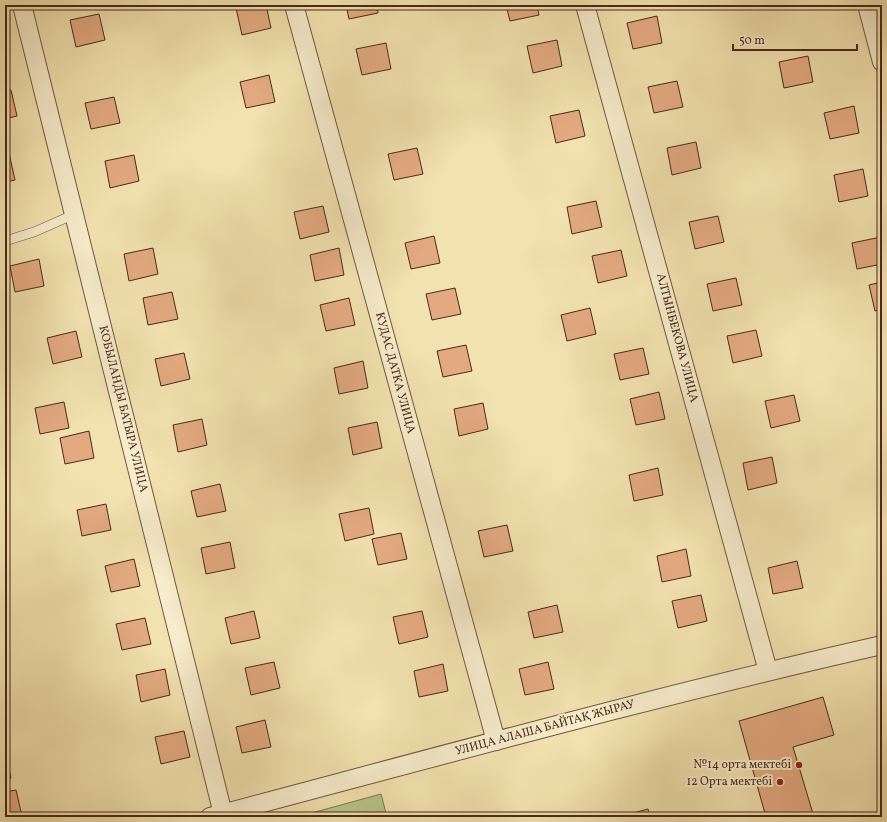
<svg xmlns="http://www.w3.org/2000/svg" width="887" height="822" viewBox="0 0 887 822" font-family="Vollkorn,serif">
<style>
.green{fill:#b8c48d;stroke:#807753}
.building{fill:#e3aa81;stroke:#482a19}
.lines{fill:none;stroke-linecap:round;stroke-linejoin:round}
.service-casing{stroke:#72583e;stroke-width:10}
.minor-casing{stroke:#72583e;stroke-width:20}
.service{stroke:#f7eccb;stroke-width:9}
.minor{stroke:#f7eccb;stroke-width:18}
.poi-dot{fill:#8f2418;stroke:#f7eccb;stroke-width:1.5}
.labels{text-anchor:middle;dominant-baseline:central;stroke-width:4;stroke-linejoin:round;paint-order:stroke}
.street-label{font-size:12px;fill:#482a19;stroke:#f7eccb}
.poi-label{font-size:12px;fill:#482a19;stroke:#f7eccb;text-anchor:end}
</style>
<rect width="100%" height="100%" fill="#f2e2af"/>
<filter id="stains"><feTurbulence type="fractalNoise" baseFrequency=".005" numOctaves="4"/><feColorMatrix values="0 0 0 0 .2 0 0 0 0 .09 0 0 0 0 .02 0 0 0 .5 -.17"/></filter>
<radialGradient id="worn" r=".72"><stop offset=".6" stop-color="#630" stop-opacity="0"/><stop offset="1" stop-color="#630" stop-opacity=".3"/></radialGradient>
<polygon class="green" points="381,794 387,817 297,817"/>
<g class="building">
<polygon points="251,5 266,5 271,28 242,35 236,8"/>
<polygon points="346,5 377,5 378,13 349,19"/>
<polygon points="506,5 537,5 539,15 510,21"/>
<polygon points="99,14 105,40 76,47 70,20"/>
<polygon points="657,16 662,43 633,49 627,23"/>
<polygon points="557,40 562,66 533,73 527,46"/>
<polygon points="386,43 391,69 362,75 356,49"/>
<polygon points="808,56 813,82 784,88 779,62"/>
<polygon points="269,75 275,102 246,108 240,82"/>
<polygon points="677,81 683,107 654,113 648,87"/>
<polygon points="11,90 17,116 5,119 5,91"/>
<polygon points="114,97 120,123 91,129 85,103"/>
<polygon points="854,106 859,133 830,139 824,113"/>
<polygon points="579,110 585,136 556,143 550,116"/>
<polygon points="696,142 701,168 672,175 667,148"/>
<polygon points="417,148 423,174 394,180 388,154"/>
<polygon points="9,153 15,180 5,182 5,154"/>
<polygon points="134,155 139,181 110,188 105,161"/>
<polygon points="863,169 868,196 839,202 834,175"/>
<polygon points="596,201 602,227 572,234 567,207"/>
<polygon points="323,206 329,232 300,239 294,212"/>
<polygon points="718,216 724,242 695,249 689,222"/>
<polygon points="434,236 440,263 411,269 405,243"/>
<polygon points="881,237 882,264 857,269 852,243"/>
<polygon points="153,248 158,274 129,281 124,254"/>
<polygon points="339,248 344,275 315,281 310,255"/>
<polygon points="621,250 627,276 598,283 592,256"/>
<polygon points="39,259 44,286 15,292 10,266"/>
<polygon points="736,278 742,305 713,311 707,284"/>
<polygon points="882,282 882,309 875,311 869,285"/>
<polygon points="455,288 461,314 432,320 426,294"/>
<polygon points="172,292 178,319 148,325 143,298"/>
<polygon points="349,298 355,325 326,331 320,305"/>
<polygon points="590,308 596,334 567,341 561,315"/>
<polygon points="756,330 762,356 733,363 727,336"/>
<polygon points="76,331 82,357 53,364 47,338"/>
<polygon points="466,345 472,371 443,377 437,351"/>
<polygon points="643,348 649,374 620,380 614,354"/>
<polygon points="184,353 190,379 161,386 155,359"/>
<polygon points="363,361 368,388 339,394 334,368"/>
<polygon points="659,392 665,419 636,425 630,399"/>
<polygon points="794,395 800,421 771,428 765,401"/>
<polygon points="64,402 69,428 40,434 35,408"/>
<polygon points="483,403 488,429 459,436 454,409"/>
<polygon points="202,419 207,445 178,452 173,425"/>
<polygon points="377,422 382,448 353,455 348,428"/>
<polygon points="89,431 94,458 65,464 60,438"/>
<polygon points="772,457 777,483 748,490 743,463"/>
<polygon points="658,468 663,495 634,501 629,475"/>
<polygon points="220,484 226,511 197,517 191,491"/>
<polygon points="106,504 111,530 82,536 77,510"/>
<polygon points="369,508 374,534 345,541 339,514"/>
<polygon points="507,525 513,551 484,557 478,531"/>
<polygon points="401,533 407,559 378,565 372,539"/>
<polygon points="230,542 235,568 206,574 201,548"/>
<polygon points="686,549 691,576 662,582 657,556"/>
<polygon points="134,559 140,586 111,592 105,566"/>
<polygon points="797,561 803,588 773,594 768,568"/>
<polygon points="701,595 707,621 678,628 672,601"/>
<polygon points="557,605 563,632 534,638 528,612"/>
<polygon points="254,611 260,638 231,644 225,618"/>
<polygon points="422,611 428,637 399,644 393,617"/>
<polygon points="145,618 151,644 122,650 116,624"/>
<polygon points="274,662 280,688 251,695 245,668"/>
<polygon points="548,662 554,689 525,695 519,669"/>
<polygon points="443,664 448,691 419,697 414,671"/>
<polygon points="165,669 170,695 141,702 136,675"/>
<polygon points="823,697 834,735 793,747 814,817 766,817 739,721"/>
<polygon points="265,720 271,747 242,753 236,727"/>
<polygon points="184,731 190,757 161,764 155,737"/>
<polygon points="5,752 11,778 5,779"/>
<polygon points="16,790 22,816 5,817 5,792"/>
<polygon points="648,809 650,817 618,817"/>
</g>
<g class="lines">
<defs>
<polyline id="service" points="5,241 34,232 75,214"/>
<g id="minor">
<polyline points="22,5 223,814"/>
<polyline points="294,5 496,741"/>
<polyline points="585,5 768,671"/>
<polyline points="867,5 882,62"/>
<path d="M210,817C433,758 656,696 882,645"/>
</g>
</defs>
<use href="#service" class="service-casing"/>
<use href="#minor" class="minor-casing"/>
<use href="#service" class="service"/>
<use href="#minor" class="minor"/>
</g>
<g class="poi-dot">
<circle cx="799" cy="765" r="4"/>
<circle cx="780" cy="782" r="4"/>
</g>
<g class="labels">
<g class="street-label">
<text transform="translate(677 338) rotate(75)">АЛТЫНБЕКОВА УЛИЦА</text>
<text transform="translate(395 373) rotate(75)">КУДАС ДАТКА УЛИЦА</text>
<text transform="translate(123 409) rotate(76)">КОБЫЛАНДЫ БАТЫРА УЛИЦА</text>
<text transform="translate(545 728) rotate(-15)">УЛИЦА АЛАША БАЙТАҚ ЖЫРАУ</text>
</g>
<g class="poi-label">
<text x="791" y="765">№14 орта мектебі</text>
<text x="772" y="782">12 Орта мектебі</text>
</g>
</g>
<rect width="887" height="822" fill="none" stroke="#f2e2af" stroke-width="20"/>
<rect x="6" y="6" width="875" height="810" fill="none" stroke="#482a19" stroke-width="2"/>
<rect x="10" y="10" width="867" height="802" fill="none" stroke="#482a19"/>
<path d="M733 44v6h124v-6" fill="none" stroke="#482a19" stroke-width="2"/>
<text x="739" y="44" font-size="12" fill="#482a19" stroke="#f7eccb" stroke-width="3" paint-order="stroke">50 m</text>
<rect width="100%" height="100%" filter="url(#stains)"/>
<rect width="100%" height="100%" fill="url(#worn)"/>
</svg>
